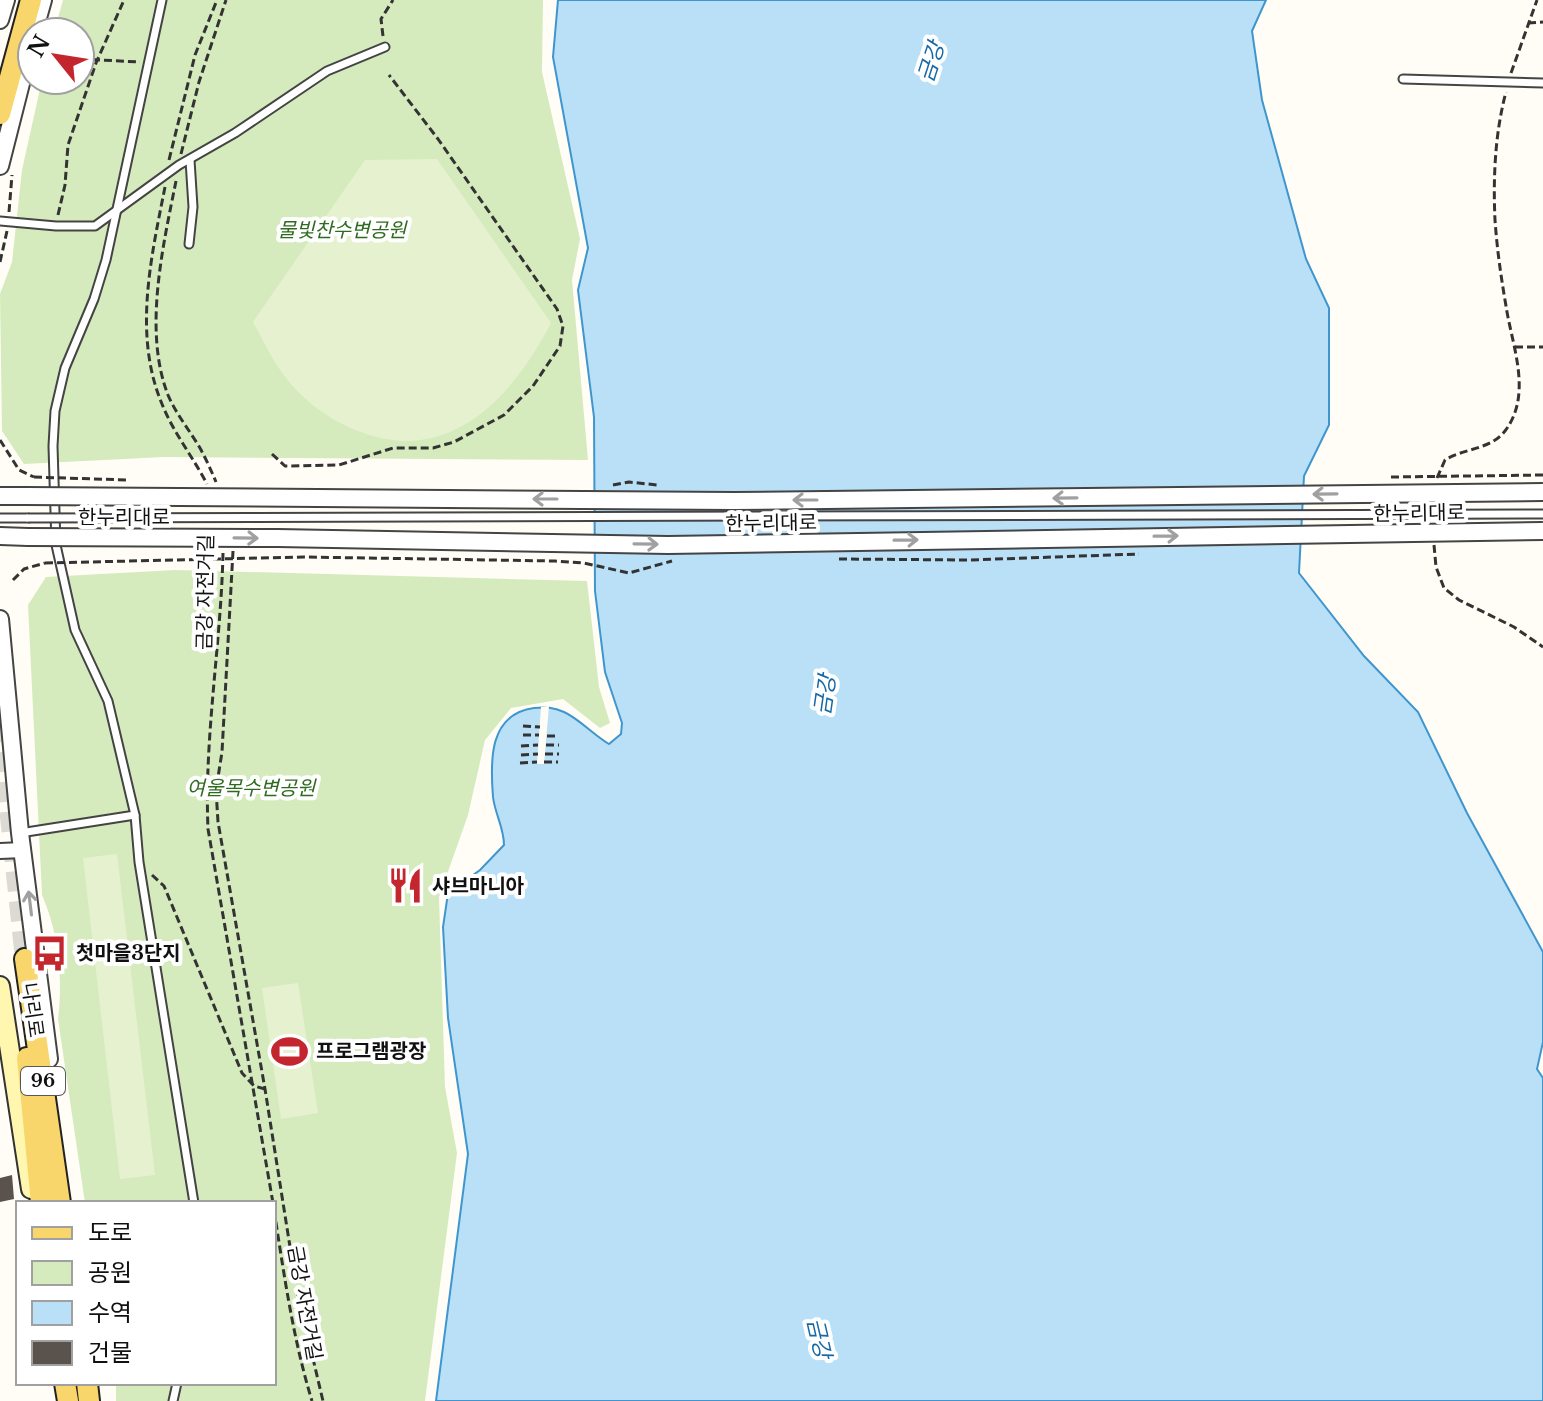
<svg xmlns="http://www.w3.org/2000/svg" width="1543" height="1401" viewBox="0 0 1543 1401" font-family="'Libre Baskerville','Noto Sans KR',serif">
<style>
.green{fill:#d5ebbd}
.pitch{fill:#e6f2cf}
.water{fill:#b9e0f7;stroke:#3f96cf;stroke-width:2}
.pier{fill:#fffdf5}
.building{fill:#5a524d}
.lines{fill:none;stroke-linecap:round;stroke-linejoin:round}
.primary-tunnel{stroke:#dbdad3;stroke-width:20;stroke-dasharray:20 10;stroke-linecap:butt}
.service-casing{stroke:#444;stroke-width:11}
.minor-casing{stroke:#444;stroke-width:18}
.tertiary-casing{stroke:#444;stroke-width:20}
.secondary-casing{stroke:#333;stroke-width:22}
.primary-casing{stroke:#222;stroke-width:24}
.path{stroke:#333;stroke-width:3;stroke-dasharray:8 4;stroke-linecap:butt}
.service{stroke:#fff;stroke-width:7}
.minor{stroke:#fff;stroke-width:14}
.tertiary{stroke:#fff;stroke-width:16}
.secondary{stroke:#fff6b0;stroke-width:18}
.primary{stroke:#f9d66b;stroke-width:20}
.service-bridge-casing{stroke:#444;stroke-width:11;stroke-linecap:butt}
.tertiary-bridge-casing{stroke:#444;stroke-width:20;stroke-linecap:butt}
.path-bridge{stroke:#333;stroke-width:3;stroke-dasharray:8 4;stroke-linecap:butt}
.service-bridge{stroke:#fff;stroke-width:7}
.tertiary-bridge{stroke:#fff;stroke-width:16}
.oneway{stroke:#a0a0a0}
.labels{text-anchor:middle;dominant-baseline:central;stroke-width:8;stroke-linejoin:round;paint-order:stroke}
.shield{fill:#fff;stroke:#585858;stroke-width:2}
.shield-label{font-size:18px;font-weight:bold;fill:#111}
.park-label{font-size:20px;font-style:italic;fill:#2f6b1f;stroke:#fff}
.street-label{font-size:20px;fill:#111;stroke:#fff}
.poi-label{font-size:20px;font-weight:bold;fill:#111;stroke:#fff;text-anchor:start}
.water-label{font-size:22px;font-style:italic;fill:#1768a6;stroke:#fff}
</style>
<rect width="100%" height="100%" fill="#fffdf5"/>
<g class="green">
<polygon points="63,0 543,0 542,72 580,239 572,280 588,460 164,457 24,464 2,431 0,294 12,262 22,170 42,80 80,80 80,32 54,32"/>
<path d="M175,570L587,581L599,687L610,723L600,728L563,699L511,708L485,740L468,815L439,897L445,1087L457,1153L425,1401H116V1383H274V1203H85L58,1019C63,978 59,934 42,895L28,605L46,577Z"/>
</g>
<g class="pitch">
<path d="M437,159L551,323C512,398 449,467 358,431C329,420 298,397 281,371C270,356 262,338 253,322L365,160Z"/>
<polygon points="117,854 155,1175 120,1179 83,858"/>
<polygon points="298,983 318,1113 281,1119 262,988"/>
</g>
<path class="water" d="M558,0H1266L1252,31L1262,100L1306,259L1329,308V425L1304,476L1299,573L1364,656L1418,712L1467,813L1543,952V1042L1537,1069L1543,1078V1401H436L468,1154L448,1018L443,927L448,893L480,870L504,845C504,828 495,814 493,797C490,760 489,714 534,708C546,707 553,707 564,712C578,718 595,736 609,744L621,734L622,723L605,672L595,591L594,417L578,290L588,248L553,57Z"/>
<polygon class="pier" points="549,706 544,764 537,764 541,707"/>
<polygon class="building" points="12,1175 14,1199 0,1202 0,1178"/>
<g class="lines">
<polyline class="primary-tunnel" points="0,722 25,959"/>
<defs>
<g id="service">
<polyline points="162,0 106,260 94,299 65,368 55,411 53,446 56,545 75,630 108,701 135,815 139,862 194,1203"/>
<polyline points="1403,79 1543,83"/>
<polyline points="0,221 56,226 95,226 179,165 235,133 327,71 385,47"/>
<polyline points="189,244 193,207 190,160"/>
<polyline points="0,518 28,518"/>
<polyline points="20,833 135,815"/>
<polyline points="173,1401 177,1383"/>
</g>
<polyline id="minor" points="0,851 23,850"/>
<g id="tertiary">
<polyline points="0,20 6,0"/>
<polyline points="34,32 43,0"/>
<polyline points="0,166 32,40"/>
<polyline points="0,496 26,496"/>
<polyline points="0,536 28,537"/>
<polyline points="0,619 20,833 49,1059"/>
</g>
<polyline id="secondary" points="0,986 31,1189"/>
<g id="primary">
<polyline points="0,114 31,0"/>
<polyline points="25,959 60,1203"/>
<polyline points="27,1058 41,1203"/>
<polyline points="65,1383 68,1401"/>
<polyline points="87,1383 89,1401"/>
</g>
</defs>
<use href="#service" class="service-casing"/>
<use href="#minor" class="minor-casing"/>
<use href="#tertiary" class="tertiary-casing"/>
<use href="#secondary" class="secondary-casing"/>
<use href="#primary" class="primary-casing"/>
<g class="path">
<polyline points="1528,23 1543,22"/>
<polyline points="383,36 381,19 393,0"/>
<polyline points="80,59 140,62"/>
<polyline points="1511,73 1537,0"/>
<polyline points="181,154 199,82 226,0"/>
<polyline points="169,160 195,55 217,0"/>
<path d="M176,181C163,246 143,331 168,395C176,414 190,431 200,448C206,459 211,470 216,482"/>
<path d="M165,187C151,258 133,335 162,404C173,432 193,457 207,484"/>
<polyline points="9,212 12,175"/>
<polyline points="58,215 65,185 68,145 96,63 124,0"/>
<polyline points="0,262 7,231"/>
<polyline points="1515,347 1543,347"/>
<polyline points="0,440 19,470 34,477"/>
<polyline points="272,454 285,466 339,465 393,448 433,448 454,442 504,415 533,386 560,346 563,326 557,309 438,139 389,75"/>
<path d="M1437,478L1445,460C1464,448 1490,450 1505,431C1533,394 1512,346 1506,306C1501,277 1497,249 1495,220C1493,178 1495,133 1506,92"/>
<polyline points="1434,545 1436,567 1444,588 1459,600 1514,627 1543,647"/>
<polyline points="233,551 222,752 216,790 218,822 265,1089 297,1291 323,1401"/>
<path d="M223,553C221,645 204,737 208,829L273,1203"/>
<polyline points="13,580 24,569 45,563"/>
<polyline points="523,726 540,727"/>
<polyline points="523,735 539,735"/>
<polyline points="547,736 558,736"/>
<polyline points="546,745 559,745"/>
<polyline points="521,746 538,745"/>
<polyline points="545,754 559,754"/>
<polyline points="521,755 538,754"/>
<polyline points="544,762 558,762"/>
<polyline points="520,763 537,762"/>
<polyline points="152,875 164,886 242,1073 254,1086 265,1089"/>
<path d="M274,1210C284,1274 293,1339 312,1401"/>
</g>
<use href="#service" class="service"/>
<use href="#minor" class="minor"/>
<use href="#tertiary" class="tertiary"/>
<use href="#secondary" class="secondary"/>
<use href="#primary" class="primary"/>
<defs>
<polyline id="service-bridge" points="28,518 1543,514"/>
<g id="tertiary-bridge">
<polyline points="26,496 734,501 1543,492"/>
<polyline points="28,537 278,538 668,545 1543,531"/>
</g>
</defs>
<use href="#service-bridge" class="service-bridge-casing"/>
<use href="#tertiary-bridge" class="tertiary-bridge-casing"/>
<g class="path-bridge">
<polyline points="34,477 127,480"/>
<polyline points="1391,477 1543,475"/>
<polyline points="613,485 629,482 657,485"/>
<polyline points="839,559 969,560 1139,554"/>
<polyline points="45,563 304,557 555,561 584,563 629,573 672,561"/>
</g>
<use href="#service-bridge" class="service-bridge"/>
<use href="#tertiary-bridge" class="tertiary-bridge"/>
</g>
<defs><path id="oneway-shaft" d="M-6 0H5M1.5-3L5.5 0L1.5 3" fill="none" stroke-width="1.6" stroke-linecap="round" stroke-linejoin="round" transform="scale(2)"/></defs>
<g class="oneway">
<use href="#oneway-shaft" transform="translate(1325 494) rotate(179)"/>
<use href="#oneway-shaft" transform="translate(1065 498) rotate(179)"/>
<use href="#oneway-shaft" transform="translate(545 499) rotate(-180)"/>
<use href="#oneway-shaft" transform="translate(805 500) rotate(180)"/>
<use href="#oneway-shaft" transform="translate(1166 536) rotate(-1)"/>
<use href="#oneway-shaft" transform="translate(246 538) rotate(1)"/>
<use href="#oneway-shaft" transform="translate(906 540) rotate(-1)"/>
<use href="#oneway-shaft" transform="translate(646 544) rotate(1)"/>
<use href="#oneway-shaft" transform="translate(30 903) rotate(-97)"/>
</g>
<defs>
<symbol id="restaurant-bare" viewBox="-9 -9 18 18"><path d="M-5-6h1v4h1v-4h1v4h1v-4h1v5L-1.5 .5V6h-2V.5L-5-1ZM5-6V6H3V1.5H1.5Q1.5-4 5-6Z" fill="#c4262e" stroke="#fff" stroke-width="2.5" paint-order="stroke"/></symbol>
<symbol id="bus-bare" viewBox="-9 -9 18 18"><path d="M-5-6H5V4H4V6H2V4H-2V6H-4V4H-5ZM-3.5-4V0h7V-4ZM-3.5 1.2v1.5H-2V1.2ZM2 1.2v1.5H3.5V1.2Z" fill="#c4262e" stroke="#fff" stroke-width="2.5" paint-order="stroke"/></symbol>
<symbol id="stadium-bare" viewBox="-9 -9 18 18"><path d="M0-5a6.5 5 0 1 0 0 10a6.5 5 0 1 0 0-10ZM-3.5-1.8h7v3.6h-7Z" fill="#c4262e" stroke="#fff" stroke-width="2.5" paint-order="stroke"/></symbol>
</defs>
<g fill-rule="evenodd">
<use href="#restaurant-bare" x="380" y="860" width="51" height="51"/>
<use href="#bus-bare" x="24" y="928" width="51" height="51"/>
<use href="#stadium-bare" x="264" y="1026" width="51" height="51"/>
</g>
<g class="labels">
<rect class="shield" x="21" y="1067" width="44" height="28" rx="6"/>
<g class="shield-label">
<text x="43" y="1081">96</text>
</g>
<g class="park-label">
<text x="342" y="230">물빛찬수변공원</text>
<text x="251" y="788">여울목수변공원</text>
</g>
<g class="street-label">
<text transform="translate(1419 513) rotate(-1)">한누리대로</text>
<text x="124" y="517">한누리대로</text>
<text transform="translate(771 523) rotate(-1)">한누리대로</text>
<text transform="translate(205 592) rotate(-89)">금강 자전거길</text>
<text transform="translate(33 1010) rotate(82)">나리로</text>
<text transform="translate(305 1303) rotate(80)">금강 자전거길</text>
</g>
<g class="poi-label">
<text x="432" y="886">샤브마니아</text>
<text x="76" y="953">첫마을3단지</text>
<text x="316" y="1051">프로그램광장</text>
</g>
<g class="water-label">
<text transform="translate(931 62) rotate(-72)">금강</text>
<text transform="translate(825 695) rotate(-82)">금강</text>
<text transform="translate(819 1338) rotate(77)">금강</text>
</g>
</g>
<rect x="16" y="1201" width="260" height="184" fill="#ffffff" stroke="#a0a0a0" stroke-width="2"/>
<rect x="32" y="1227" width="40" height="12" fill="#f9d66b" stroke="#a0a0a0" stroke-width="2"/>
<text x="88" y="1241" font-size="24" fill="#111111">도로</text>
<rect x="32" y="1261" width="40" height="24" fill="#d5ebbd" stroke="#a0a0a0" stroke-width="2"/>
<text x="88" y="1281" font-size="24" fill="#111111">공원</text>
<rect x="32" y="1301" width="40" height="24" fill="#b9e0f7" stroke="#a0a0a0" stroke-width="2"/>
<text x="88" y="1321" font-size="24" fill="#111111">수역</text>
<rect x="32" y="1341" width="40" height="24" fill="#5a524d" stroke="#a0a0a0" stroke-width="2"/>
<text x="88" y="1361" font-size="24" fill="#111111">건물</text>
<g transform="translate(56 56) rotate(300)"><circle r="38" fill="#ffffff" stroke="#a0a0a0" stroke-width="2"/>
<path d="M0-6L14 30L0 20L-14 30Z" fill="#c4262e"/>
<text y="-12" font-size="22" font-weight="bold" text-anchor="middle" fill="#111111">N</text>
</g>
</svg>
